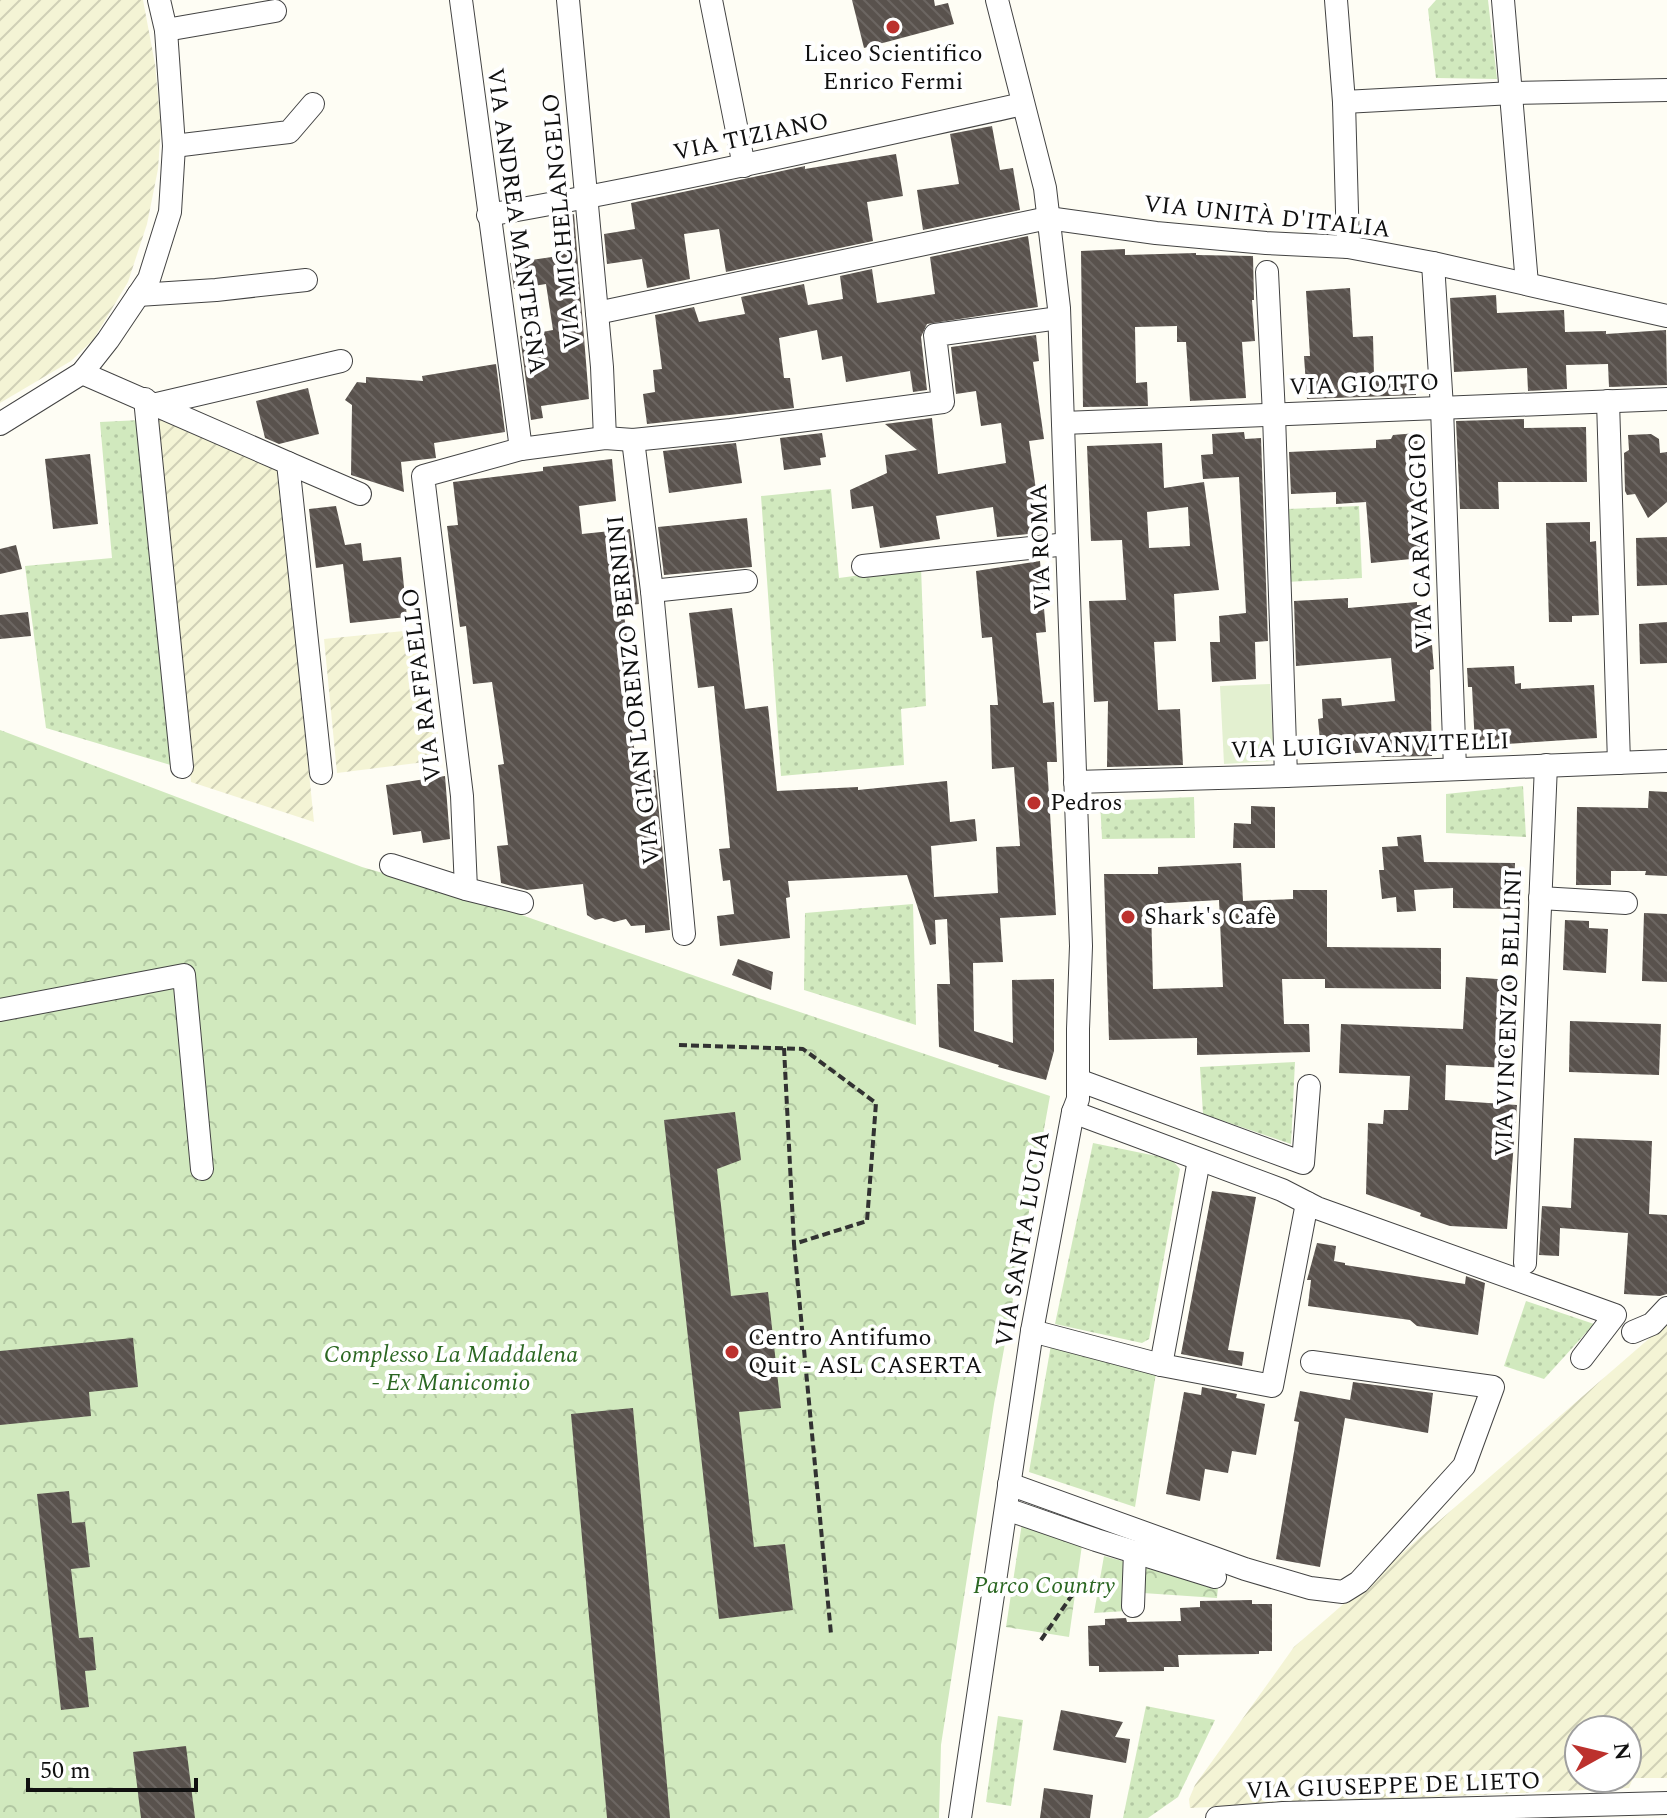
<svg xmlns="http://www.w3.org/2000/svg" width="1667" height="1818" viewBox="0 0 1667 1818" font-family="Spectral,serif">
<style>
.farmland{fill:url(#farmland-furrows);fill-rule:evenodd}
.grass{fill:url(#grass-dots)}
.park{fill:url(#park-crowns)}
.pitch{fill:#e3f0d0}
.building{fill:url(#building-back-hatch);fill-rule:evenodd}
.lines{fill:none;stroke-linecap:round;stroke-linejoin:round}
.minor-casing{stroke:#434343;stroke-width:24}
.path{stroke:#323232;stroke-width:4;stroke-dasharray:8 4;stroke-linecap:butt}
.minor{stroke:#fff;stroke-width:22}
.poi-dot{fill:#bc312d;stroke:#fff;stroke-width:3}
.labels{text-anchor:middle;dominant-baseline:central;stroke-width:8;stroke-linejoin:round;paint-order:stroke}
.poi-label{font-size:24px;fill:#101010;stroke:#fff;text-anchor:start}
.street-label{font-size:24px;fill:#101010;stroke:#fff}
.park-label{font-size:24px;font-style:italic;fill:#2b6722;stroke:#fff}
</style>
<defs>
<pattern id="farmland-furrows" width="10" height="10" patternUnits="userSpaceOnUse" patternTransform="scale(2)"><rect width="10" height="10" fill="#f4f4d5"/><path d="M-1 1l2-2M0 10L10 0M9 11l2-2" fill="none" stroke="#d0d0b6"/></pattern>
<pattern id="grass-dots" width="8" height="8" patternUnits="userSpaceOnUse" patternTransform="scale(2)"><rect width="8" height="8" fill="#d1e9be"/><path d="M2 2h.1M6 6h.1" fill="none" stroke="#b2c7a2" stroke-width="1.8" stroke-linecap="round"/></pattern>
<pattern id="park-crowns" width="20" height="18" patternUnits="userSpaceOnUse" patternTransform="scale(2)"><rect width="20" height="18" fill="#d1e9be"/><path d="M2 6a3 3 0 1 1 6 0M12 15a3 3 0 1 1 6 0" fill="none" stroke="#b2c7a2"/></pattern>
<pattern id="building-back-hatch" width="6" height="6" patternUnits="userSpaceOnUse" patternTransform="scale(2)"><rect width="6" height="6" fill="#59524d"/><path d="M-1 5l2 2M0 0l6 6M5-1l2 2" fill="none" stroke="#6c6662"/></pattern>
</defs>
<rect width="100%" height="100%" fill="#fefdf4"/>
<g class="farmland">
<polygon points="0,0 143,0 155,64 161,127 158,169 147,224 128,282 93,340 71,361 0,403"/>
<polygon points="154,412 278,468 314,822 191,782"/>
<polygon points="424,629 441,760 337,773 324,639"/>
<path d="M1667,1323V1778H1633L1629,1788L1190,1808L1189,1799L1195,1785L1294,1647ZM1579,1730H1627V1778H1579Z"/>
</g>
<g class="grass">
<polygon points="1436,0 1488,0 1497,79 1436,78 1428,9"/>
<polygon points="141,420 174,766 46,728 25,566 112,558 100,422"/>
<polygon points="831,489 839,578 921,567 926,706 901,709 904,765 781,776 761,496"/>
<polygon points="1359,506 1362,578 1286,582 1288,509"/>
<polygon points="1523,786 1526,837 1446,833 1446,794"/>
<polygon points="1194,797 1195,838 1102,839 1100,801"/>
<polygon points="913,904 916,1025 804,990 805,913"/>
<polygon points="1295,1062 1291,1144 1203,1114 1200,1067"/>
<polygon points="1093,1143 1171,1159 1180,1169 1149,1339 1142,1343 1055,1324"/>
<polygon points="1526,1301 1594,1324 1544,1379 1504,1366"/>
<polygon points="1051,1345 1156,1373 1135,1507 1029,1472"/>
<polygon points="1146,1706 1215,1720 1178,1797 1148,1818 1123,1818"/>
<polygon points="998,1716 1023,1720 1011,1806 986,1802"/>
</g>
<g class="park">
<polygon points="0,730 362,867 490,904 758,998 1050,1096 994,1404 941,1745 939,1818 0,1818"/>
<polygon points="1022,1523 1082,1545 1069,1637 1006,1627"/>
<polygon points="1104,1556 1218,1587 1217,1598 1128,1592 1126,1611 1094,1613"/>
</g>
<polygon class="pitch" points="1270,684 1274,761 1224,764 1220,686"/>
<g class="building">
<polygon points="852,0 934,0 935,6 948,3 954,24 864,48"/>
<polygon points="992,126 1000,170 1013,168 1020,210 923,230 917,190 959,184 950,134"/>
<polygon points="896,154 903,196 867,202 873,241 726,272 719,229 684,234 690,279 647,288 642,259 607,264 604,234 635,229 631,203 805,166 805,169"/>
<polygon points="574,214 589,399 541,406 543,418 531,420 520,336 553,330 546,284 514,289 510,263 559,256 556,241 561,240 558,217"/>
<polygon points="1028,236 1038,307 927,324 921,337 927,390 913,392 910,371 846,382 842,356 822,360 817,330 779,338 784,378 790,378 794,408 647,424 643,394 655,392 653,370 662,369 655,315 694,307 699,322 745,314 741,297 804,284 808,305 843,299 840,276 872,269 877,303 935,294 930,257"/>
<polygon points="1125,249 1125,255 1196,253 1196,255 1253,256 1254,300 1252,300 1255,341 1242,342 1246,398 1190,401 1186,342 1177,342 1177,326 1135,327 1136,383 1147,382 1148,406 1083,407 1081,251"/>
<polygon points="1350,288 1353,337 1373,336 1374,375 1416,374 1416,395 1307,399 1304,356 1310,356 1306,291"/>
<polygon points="1496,295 1497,313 1564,310 1565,332 1606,331 1606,334 1666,330 1667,385 1609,387 1608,364 1566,365 1567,389 1528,391 1527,368 1454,372 1450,298"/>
<polygon points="1036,335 1039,361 1033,362 1044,439 1029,441 1036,490 1032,490 1038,533 997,537 993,507 936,516 940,539 880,548 873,506 852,509 850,490 887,473 885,455 917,450 885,424 932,418 938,474 1006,463 1001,423 981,426 976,391 956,394 951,347"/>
<polygon points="496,364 505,432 434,443 436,458 401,462 404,492 351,475 352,405 345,400 357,382 366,383 366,377 423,381 422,376"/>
<polygon points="308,388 319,434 279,444 265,438 256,401"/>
<polygon points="1524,419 1524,428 1586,427 1587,482 1498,482 1499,509 1460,509 1456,421"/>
<polygon points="1244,432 1245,439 1261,438 1268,641 1255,642 1256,679 1212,682 1210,642 1220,642 1219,616 1246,613 1239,477 1203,479 1201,455 1213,454 1212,434"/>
<polygon points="822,433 826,457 820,458 821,465 784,470 780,438"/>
<polygon points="1417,433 1419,473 1414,475 1415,519 1418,519 1421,558 1371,563 1366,502 1336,504 1336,492 1291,494 1289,452 1376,448 1376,440 1391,439 1393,435"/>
<polygon points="1651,434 1659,439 1660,453 1667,452 1667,502 1648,518 1635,494 1627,495 1625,491 1624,453 1629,450 1628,435"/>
<polygon points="736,443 742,483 669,493 663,451"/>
<path d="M1162,443L1164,488L1204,482L1219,590L1174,594L1176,641L1154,642L1158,710L1180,709L1183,765L1107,767L1108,701L1094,702L1089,601L1126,600L1122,540L1091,541L1087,446ZM1188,507L1190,546L1149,548L1147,512Z"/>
<polygon points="90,454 98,524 53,529 45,459"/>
<polygon points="612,459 616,501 579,506 582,534 630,529 639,604 623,606 631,670 625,671 637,772 655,770 670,930 645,933 645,925 631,926 626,919 614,922 603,918 595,920 587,915 583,884 527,890 501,883 497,846 508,845 498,765 504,764 492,682 473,684 466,626 460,627 447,526 458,525 453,482 543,471 543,467"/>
<polygon points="336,506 345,545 361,543 363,561 401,557 407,617 350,623 343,564 316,568 309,509"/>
<polygon points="747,518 752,567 664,575 658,527"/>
<polygon points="1590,522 1590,542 1596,541 1599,615 1572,616 1572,622 1549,622 1546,523"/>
<polygon points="1667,537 1667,585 1637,586 1636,538"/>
<polygon points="16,545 22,569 0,574 0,549"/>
<polygon points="1040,561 1046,632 1036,633 1043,703 1054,702 1057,762 1047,762 1056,915 1000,918 1003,962 973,963 974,1031 1013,1043 1012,980 1054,979 1054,1051 1046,1080 998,1067 999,1065 939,1047 937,984 950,984 947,919 935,920 936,944 930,945 907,875 788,881 790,897 786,898 790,938 720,946 717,916 734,914 730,880 723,881 719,849 730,848 714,686 698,688 689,613 732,608 745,709 768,706 777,791 858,787 858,790 947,781 950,822 975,819 977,841 931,846 934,897 998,893 996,847 1020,846 1014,767 992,769 990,705 998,705 992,637 982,638 976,571"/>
<polygon points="1348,598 1348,608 1417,602 1417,605 1424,605 1427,646 1432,645 1434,669 1430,670 1432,756 1381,757 1381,751 1333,755 1333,751 1321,752 1318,719 1323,718 1322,699 1341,698 1342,706 1395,701 1391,658 1296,666 1294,601"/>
<polygon points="28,612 31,636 0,639 0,615"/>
<polygon points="1667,622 1667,663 1640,664 1639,624"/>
<polygon points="1514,666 1515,684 1521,683 1521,689 1594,685 1597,738 1475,746 1472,687 1468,687 1467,668"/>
<polygon points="445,776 450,839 423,843 421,831 393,835 386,785"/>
<polygon points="1649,791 1667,792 1667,876 1645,875 1646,871 1611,871 1611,885 1576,885 1577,807 1648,808"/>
<polygon points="1251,806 1275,807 1275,848 1233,848 1234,823 1251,824"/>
<polygon points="1421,835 1424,862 1515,863 1514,909 1453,908 1453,888 1414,890 1416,911 1397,912 1396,897 1382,899 1379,870 1384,870 1382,847 1398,846 1397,837"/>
<path d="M1241,863L1243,901L1293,899V890H1327V947L1441,948V989L1325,988V979H1282L1284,1024H1309L1310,1052L1197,1055V1038L1109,1040L1104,874H1158V867ZM1219,900L1223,987L1153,989L1151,904Z"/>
<polygon points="1644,913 1667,914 1667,982 1642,981"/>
<polygon points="1565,920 1589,921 1589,928 1608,929 1606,973 1563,970"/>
<polygon points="738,959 773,972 771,990 732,975"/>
<polygon points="1466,977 1513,980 1509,1068 1446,1065 1445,1100 1517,1105 1507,1229 1450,1226 1420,1216 1421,1213 1366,1194 1368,1123 1383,1124 1384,1110 1408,1110 1410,1076 1339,1073 1341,1024 1463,1029"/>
<polygon points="1570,1021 1661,1024 1659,1075 1569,1072"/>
<polygon points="735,1112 741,1160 717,1169 731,1296 768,1292 781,1408 739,1412 754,1547 785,1544 793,1610 719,1619 664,1120"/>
<polygon points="1574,1138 1652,1141 1649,1214 1667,1215 1667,1294 1660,1296 1624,1294 1628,1233 1560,1228 1559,1256 1539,1255 1542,1206 1571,1208"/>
<polygon points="1212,1191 1256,1197 1228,1350 1244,1352 1242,1366 1181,1354"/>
<polygon points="1317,1243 1336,1246 1334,1261 1345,1263 1345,1265 1465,1284 1466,1276 1485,1283 1478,1335 1417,1326 1410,1320 1308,1306 1311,1280 1307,1280"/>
<polygon points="133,1338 138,1387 89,1392 91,1416 0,1425 0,1351"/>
<polygon points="1353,1382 1433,1393 1428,1433 1345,1418 1320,1567 1276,1559 1299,1422 1294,1421 1300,1391 1350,1400"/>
<polygon points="1202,1387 1237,1394 1236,1398 1265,1404 1256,1455 1232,1451 1228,1473 1205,1469 1200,1501 1166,1494 1184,1392 1201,1395"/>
<polygon points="633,1408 670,1818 607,1818 571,1414"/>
<polygon points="69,1491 72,1523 85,1522 90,1567 71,1569 79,1638 93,1637 96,1670 85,1671 89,1707 61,1710 37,1494"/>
<polygon points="1252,1600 1252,1604 1272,1604 1272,1651 1259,1651 1259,1654 1178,1655 1179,1667 1164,1667 1164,1671 1099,1672 1099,1666 1089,1666 1088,1626 1105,1625 1105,1619 1126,1618 1127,1622 1181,1621 1180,1608 1200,1607 1200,1601"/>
<polygon points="1061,1710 1123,1722 1115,1737 1130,1739 1126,1763 1053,1750"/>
<polygon points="186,1746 195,1818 141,1818 133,1752"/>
<polygon points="1044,1788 1093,1795 1090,1818 1040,1818"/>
</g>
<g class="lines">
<defs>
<g id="minor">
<polyline points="461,0 521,449"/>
<polyline points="568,0 602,367 605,438"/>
<polyline points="711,0 744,166"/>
<polyline points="1336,0 1344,102 1348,247"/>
<polyline points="1503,0 1527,284"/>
<polyline points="166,30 275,11"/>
<polyline points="1344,102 1513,93 1667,90"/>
<polyline points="174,146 289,132 313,104"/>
<path d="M488,215C668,184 845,143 1023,104"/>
<polyline points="1433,263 1442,408 1455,769"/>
<polyline points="1267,272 1274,415 1286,776"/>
<polyline points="138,295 216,290 306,280"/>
<polyline points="597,313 1048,218 1156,233 1266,243 1348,247 1433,263 1667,316"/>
<polyline points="82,373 288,463 321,773"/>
<polyline points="145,399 182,767"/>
<polyline points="1608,401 1619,763"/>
<polyline points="157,404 341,361"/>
<polyline points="1063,423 1667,399"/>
<polyline points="0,424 82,373 108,340 149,279 170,212 174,146 166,30 159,0"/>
<polyline points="633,440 652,591 684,934"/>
<polyline points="288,463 360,494"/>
<polyline points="863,566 1067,544"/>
<polyline points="652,591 746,581"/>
<polyline points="1075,782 1286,776 1667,761"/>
<polyline points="391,865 466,889 522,903"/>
<polyline points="466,889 462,796 423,476 521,449 605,438 633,440 731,430 943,402 935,335 1059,318"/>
<polyline points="1540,898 1626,903"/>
<polyline points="0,1010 184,975 202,1169"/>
<polyline points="1078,1080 1303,1163 1309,1086"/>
<polyline points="1073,1112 1282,1190 1317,1208 1615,1315 1582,1358"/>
<polyline points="1525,1263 1546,765"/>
<polyline points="1032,1331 1161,1365 1272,1386 1307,1203"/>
<polyline points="1633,1332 1652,1324 1667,1308"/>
<polyline points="1161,1365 1199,1160"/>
<polyline points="1009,1484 1245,1569 1310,1588 1343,1592 1359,1582 1464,1466 1493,1387 1312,1362"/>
<polyline points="1015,1512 1096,1540 1215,1577"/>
<polyline points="1133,1606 1135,1552"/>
<polyline points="960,1818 1032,1331 1073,1112 1078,1099 1078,1029 1081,946 1059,308 1045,188 997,0"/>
<polyline points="1217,1818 1283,1813 1667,1803"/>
</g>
</defs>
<use href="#minor" class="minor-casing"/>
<g class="path">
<polyline points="679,1045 803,1049 876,1103 867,1221 794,1244 831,1634"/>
<polyline points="784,1048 794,1244"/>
<polyline points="1041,1640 1070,1598 1086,1581"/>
</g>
<use href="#minor" class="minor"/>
</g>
<g class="poi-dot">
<circle cx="893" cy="27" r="8"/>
<circle cx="1034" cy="803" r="8"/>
<circle cx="1128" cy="917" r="8"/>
<circle cx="732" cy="1352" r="8"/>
</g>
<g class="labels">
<g class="poi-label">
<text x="893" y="54" text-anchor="middle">Liceo Scientifico<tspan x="893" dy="28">Enrico Fermi</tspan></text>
<text x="1050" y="803">Pedros</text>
<text x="1144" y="917">Shark's Cafè</text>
<text x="748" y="1338">Centro Antifumo<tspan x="748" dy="28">Quit - ASL CASERTA</tspan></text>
</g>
<g class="street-label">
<text transform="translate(751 137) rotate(-12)">VIA TIZIANO</text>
<text transform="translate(1267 217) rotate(6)">VIA UNITÀ D'ITALIA</text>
<text transform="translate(516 221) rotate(82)">VIA ANDREA MANTEGNA</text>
<text transform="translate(562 221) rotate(-95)">VIA MICHELANGELO</text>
<text transform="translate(1364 385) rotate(-2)">VIA GIOTTO</text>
<text transform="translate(1421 541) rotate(-92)">VIA CARAVAGGIO</text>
<text transform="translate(1041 547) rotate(-92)">VIA ROMA</text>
<text transform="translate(422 685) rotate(-97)">VIA RAFFAELLO</text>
<text transform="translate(634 690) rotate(-96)">VIA GIAN LORENZO BERNINI</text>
<text transform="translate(1370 746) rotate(-2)">VIA LUIGI VANVITELLI</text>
<text transform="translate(1509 1013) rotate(-88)">VIA VINCENZO BELLINI</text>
<text transform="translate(1023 1239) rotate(-80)">VIA SANTA LUCIA</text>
<text transform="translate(1393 1786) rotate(-2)">VIA GIUSEPPE DE LIETO</text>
</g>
<g class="park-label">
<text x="451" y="1355">Complesso La Maddalena<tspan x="451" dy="28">- Ex Manicomio</tspan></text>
<text x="1044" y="1586">Parco Country</text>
</g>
</g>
<g transform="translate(1603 1754) rotate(82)"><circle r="38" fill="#ffffff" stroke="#9f9f9f" stroke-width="2"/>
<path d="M0-6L14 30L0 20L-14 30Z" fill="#bc312d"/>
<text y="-12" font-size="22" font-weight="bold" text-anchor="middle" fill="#101010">N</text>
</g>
<path d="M28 1778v12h168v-12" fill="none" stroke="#101010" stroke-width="4"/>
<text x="40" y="1778" font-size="24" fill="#101010" stroke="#ffffff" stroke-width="6" paint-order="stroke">50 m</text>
</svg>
